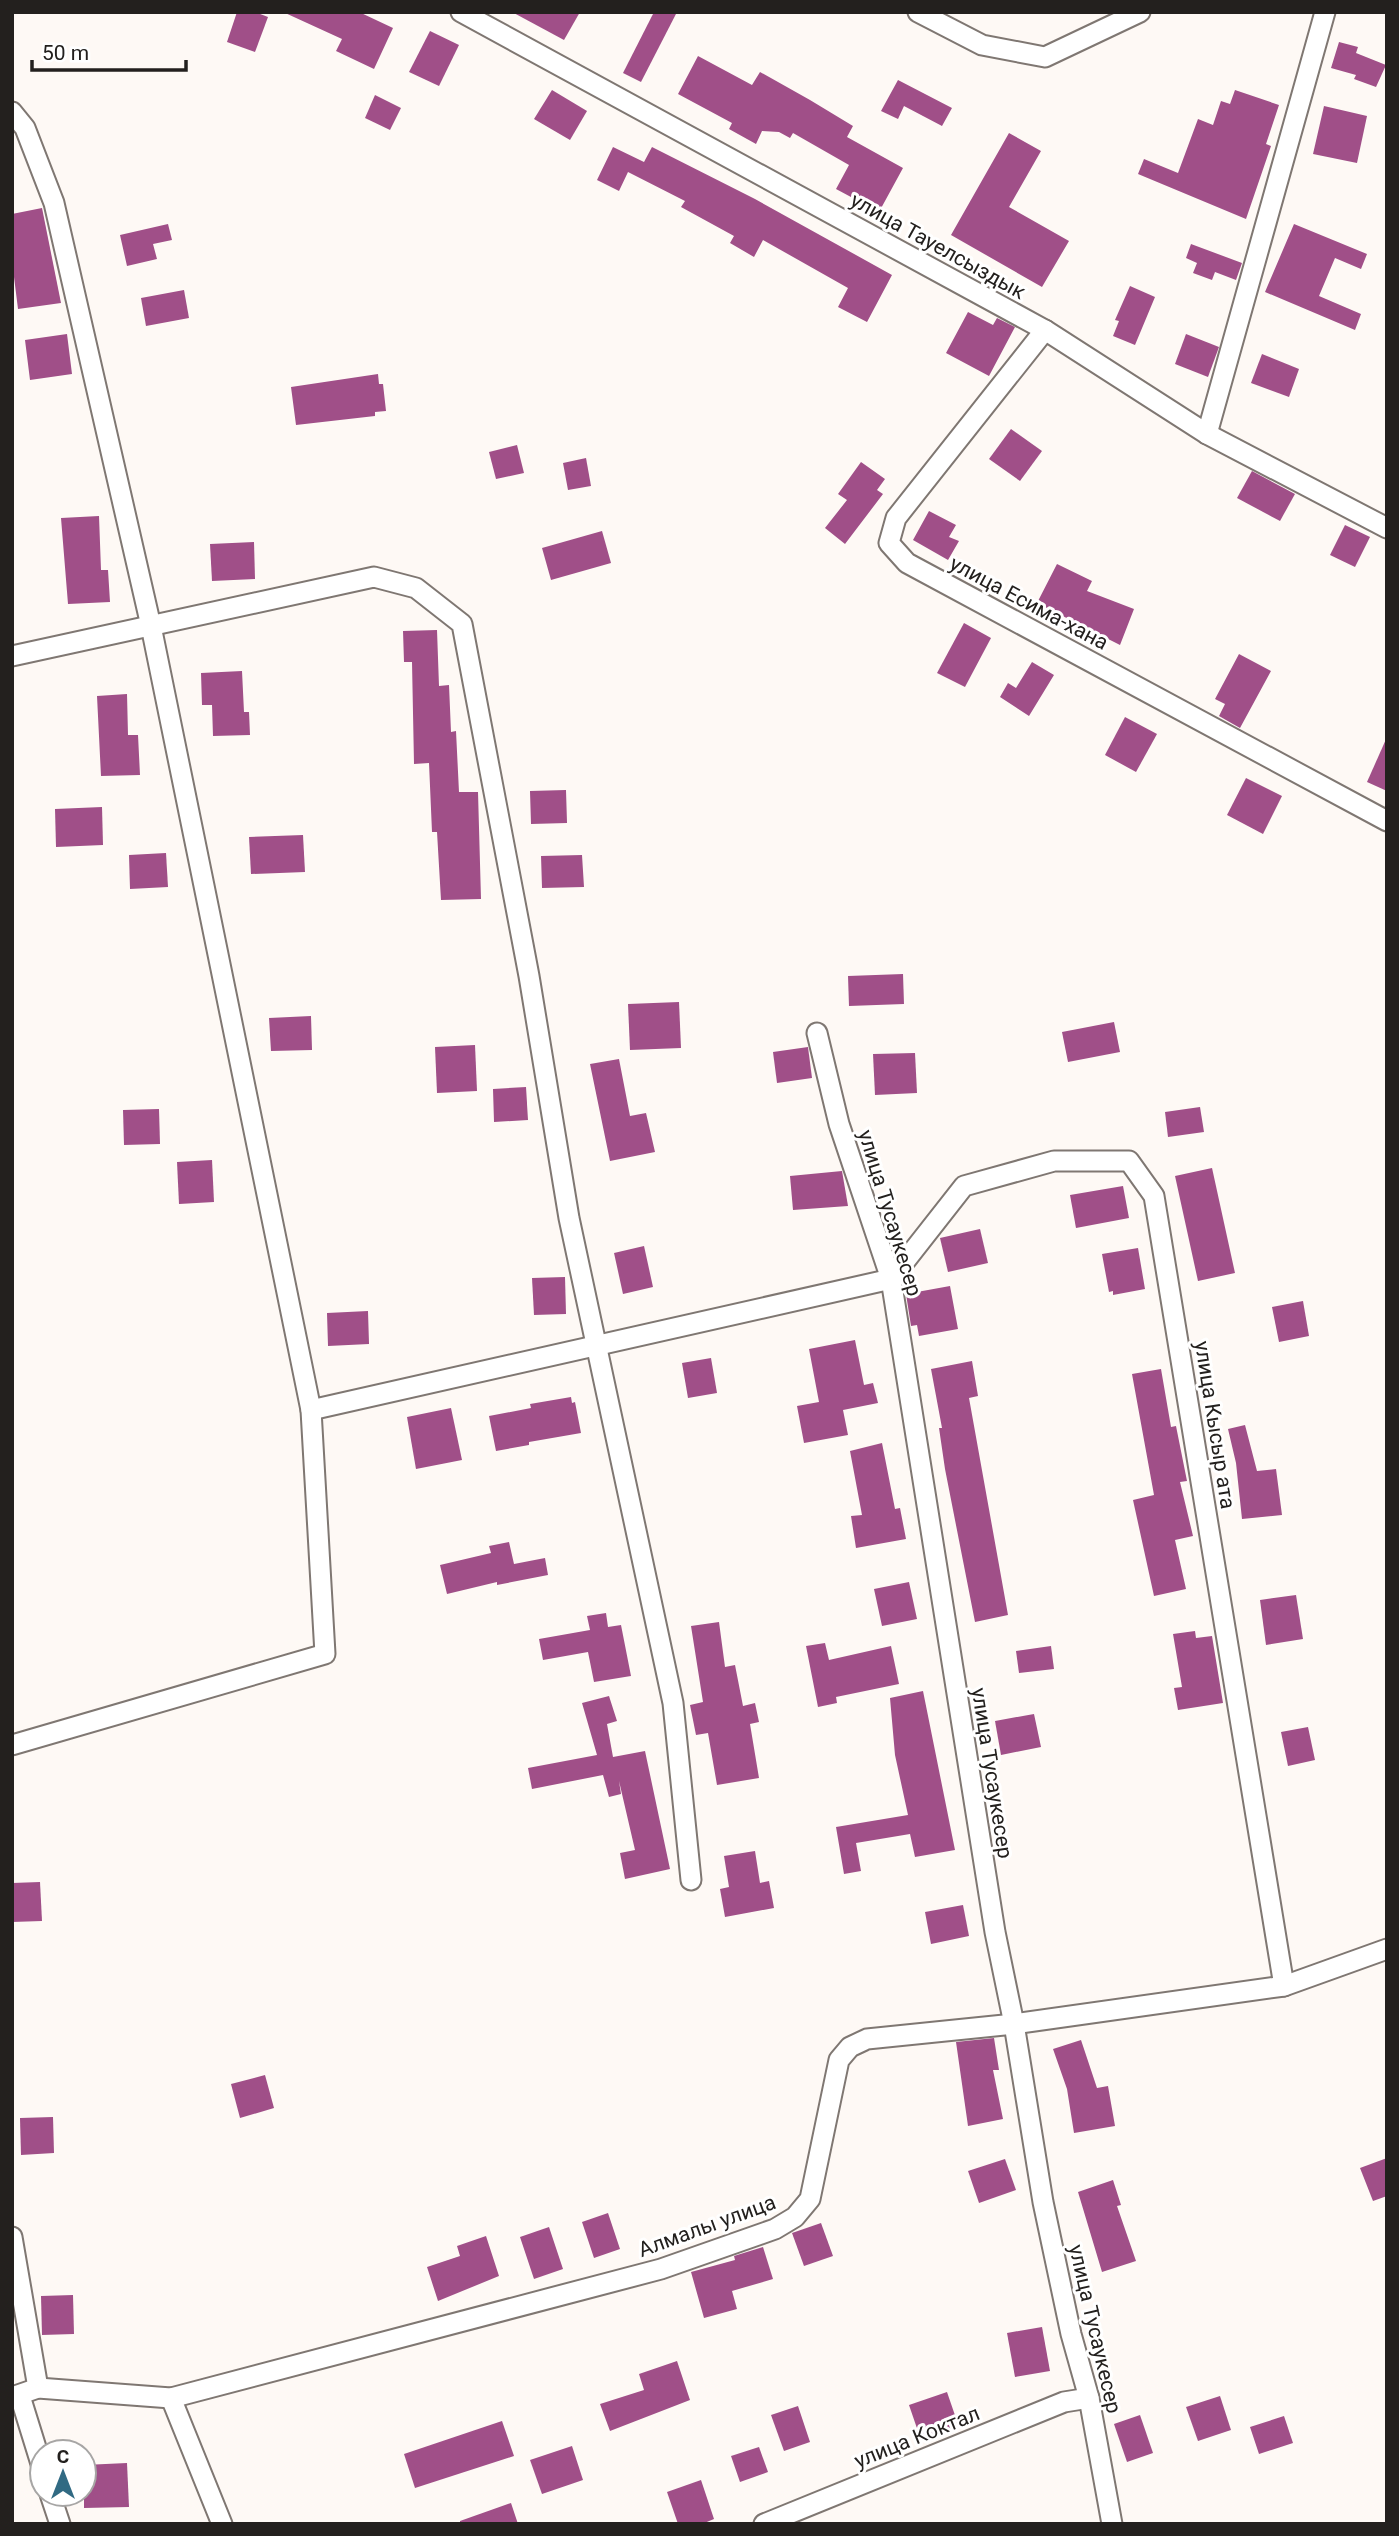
<svg xmlns="http://www.w3.org/2000/svg" width="1399" height="2536" viewBox="0 0 1399 2536" font-family="Roboto,sans-serif">
<style>
.building{fill:#a04f88}
.lines{fill:none;stroke-linecap:round;stroke-linejoin:round}
.minor-casing{stroke:#7f7772;stroke-width:23}
.minor{stroke:#fff;stroke-width:19}
.labels{text-anchor:middle;dominant-baseline:central;stroke-width:6;stroke-linejoin:round;paint-order:stroke}
.street-label{font-size:21px;fill:#23201e;stroke:#fff}
</style>
<rect width="100%" height="100%" fill="#fef9f5"/>
<g class="building">
<polygon points="237,12 255,12 268,17 255,52 227,42"/>
<polygon points="283,12 359,12 393,28 374,69 336,51 342,39"/>
<polygon points="512,12 580,12 564,40"/>
<polygon points="654,12 677,12 641,82 623,73"/>
<polygon points="430,31 459,45 439,86 409,72"/>
<polygon points="1339,42 1358,47 1356,53 1386,65 1376,87 1354,79 1356,75 1331,68"/>
<polygon points="698,56 752,85 760,72 810,100 853,126 847,137 903,168 879,212 836,189 849,165 793,133 790,138 779,132 762,131 756,144 729,129 732,123 678,94"/>
<polygon points="898,80 952,108 942,126 904,106 898,119 881,111"/>
<polygon points="552,90 587,111 570,140 534,119"/>
<polygon points="1235,90 1279,105 1266,144 1271,146 1246,219 1138,174 1144,159 1178,173 1198,119 1213,125 1221,101 1230,104"/>
<polygon points="375,95 401,108 390,130 365,118"/>
<polygon points="1324,106 1367,116 1357,163 1313,154"/>
<polygon points="1009,133 1041,151 1009,207 1069,241 1042,287 951,235"/>
<polygon points="613,147 644,162 652,147 755,199 892,275 867,322 838,307 848,288 763,240 754,257 730,243 734,236 681,207 685,201 628,172 619,191 597,180"/>
<polygon points="42,208 61,303 18,309 12,261 12,214"/>
<polygon points="168,224 172,240 153,244 157,259 127,266 120,235"/>
<polygon points="1294,224 1367,254 1361,269 1335,258 1319,296 1361,314 1355,330 1265,292"/>
<polygon points="1191,244 1242,263 1236,280 1215,272 1212,280 1193,273 1197,263 1186,258"/>
<polygon points="1130,286 1155,297 1135,345 1113,336 1119,321 1115,320"/>
<polygon points="184,290 189,318 146,326 141,298"/>
<polygon points="968,312 993,325 997,318 1015,327 989,376 946,353"/>
<polygon points="67,334 72,374 30,380 25,340"/>
<polygon points="1186,334 1219,347 1208,377 1175,364"/>
<polygon points="1262,354 1299,369 1289,397 1251,383"/>
<polygon points="378,374 379,384 383,384 386,411 375,412 375,416 296,425 291,387"/>
<polygon points="1011,429 1042,451 1020,481 989,459"/>
<polygon points="517,445 524,473 496,479 489,452"/>
<polygon points="586,458 591,486 568,490 563,463"/>
<polygon points="861,462 885,479 877,490 883,494 845,544 825,528 847,500 838,494"/>
<polygon points="1252,471 1295,494 1280,521 1237,498"/>
<polygon points="929,511 956,525 949,537 959,541 948,560 913,540"/>
<polygon points="99,516 101,570 108,570 110,602 68,604 61,518"/>
<polygon points="1345,525 1370,537 1355,567 1330,555"/>
<polygon points="602,531 611,563 551,580 542,548"/>
<polygon points="254,542 255,579 212,581 210,544"/>
<polygon points="1057,564 1092,581 1087,591 1134,609 1120,645 1037,603"/>
<polygon points="964,623 991,638 965,687 937,673"/>
<polygon points="437,630 439,686 449,685 451,732 456,731 459,792 478,792 481,899 441,900 437,832 432,832 429,763 414,764 412,662 404,662 403,631"/>
<polygon points="1239,654 1271,671 1240,728 1219,716 1225,704 1215,699"/>
<polygon points="1032,662 1054,675 1029,716 1000,697 1008,683 1016,688"/>
<polygon points="242,671 244,712 249,712 250,735 213,736 212,705 202,705 201,673"/>
<polygon points="127,694 128,735 138,735 140,775 101,776 97,696"/>
<polygon points="1125,717 1157,734 1136,772 1105,755"/>
<polygon points="1387,737 1387,791 1367,782"/>
<polygon points="1246,778 1282,796 1263,834 1227,815"/>
<polygon points="566,790 567,823 531,824 530,791"/>
<polygon points="102,807 103,845 56,847 55,809"/>
<polygon points="303,835 305,872 251,874 249,837"/>
<polygon points="166,853 168,887 130,889 129,855"/>
<polygon points="582,855 584,887 542,888 541,856"/>
<polygon points="903,974 904,1004 849,1006 848,976"/>
<polygon points="679,1002 681,1048 630,1050 628,1004"/>
<polygon points="311,1016 312,1050 271,1051 269,1018"/>
<polygon points="1114,1022 1120,1052 1068,1062 1062,1032"/>
<polygon points="475,1045 477,1091 437,1093 435,1047"/>
<polygon points="808,1047 812,1078 777,1083 773,1052"/>
<polygon points="915,1053 917,1093 875,1095 873,1054"/>
<polygon points="619,1059 630,1116 646,1113 655,1152 610,1161 590,1064"/>
<polygon points="526,1087 528,1120 494,1122 493,1089"/>
<polygon points="1200,1107 1204,1132 1168,1137 1165,1112"/>
<polygon points="159,1109 160,1144 124,1145 123,1110"/>
<polygon points="212,1160 214,1202 179,1204 177,1162"/>
<polygon points="1212,1168 1235,1273 1198,1281 1175,1176"/>
<polygon points="842,1171 848,1206 793,1210 790,1176"/>
<polygon points="1123,1186 1129,1218 1076,1228 1070,1195"/>
<polygon points="980,1229 988,1263 948,1272 940,1238"/>
<polygon points="644,1246 653,1287 623,1294 614,1253"/>
<polygon points="1138,1248 1145,1289 1113,1295 1113,1291 1109,1292 1102,1254"/>
<polygon points="565,1277 566,1314 534,1315 532,1278"/>
<polygon points="950,1286 958,1329 919,1336 917,1325 911,1326 906,1294"/>
<polygon points="1303,1301 1309,1336 1279,1342 1272,1307"/>
<polygon points="368,1311 369,1344 328,1346 327,1313"/>
<polygon points="855,1340 864,1385 873,1383 878,1403 843,1410 848,1435 804,1443 797,1406 819,1402 809,1349"/>
<polygon points="711,1358 717,1393 688,1398 682,1363"/>
<polygon points="972,1361 978,1396 969,1398 1008,1615 975,1622 945,1469 939,1428 942,1428 931,1369"/>
<polygon points="1161,1369 1171,1427 1176,1426 1187,1481 1180,1482 1193,1536 1175,1540 1186,1589 1154,1596 1133,1500 1154,1495 1132,1374"/>
<polygon points="571,1397 572,1403 575,1402 581,1433 529,1442 529,1445 496,1451 489,1416 531,1408 530,1404"/>
<polygon points="451,1408 462,1460 416,1469 407,1417"/>
<polygon points="1245,1425 1257,1471 1276,1469 1282,1515 1242,1519 1236,1463 1228,1429"/>
<polygon points="882,1443 895,1509 900,1508 906,1539 856,1548 851,1516 862,1515 850,1451"/>
<polygon points="509,1542 514,1564 545,1558 548,1575 497,1585 497,1582 447,1594 440,1565 491,1553 489,1546"/>
<polygon points="909,1582 917,1619 882,1626 874,1589"/>
<polygon points="1296,1595 1303,1639 1266,1645 1260,1600"/>
<polygon points="606,1613 608,1627 621,1625 631,1676 594,1682 588,1652 543,1660 539,1639 590,1630 587,1616"/>
<polygon points="719,1622 725,1667 735,1665 743,1706 755,1703 759,1722 750,1724 759,1778 717,1785 708,1733 696,1735 690,1705 703,1702 691,1626"/>
<polygon points="1195,1631 1196,1638 1212,1636 1223,1703 1178,1710 1174,1688 1182,1687 1173,1634"/>
<polygon points="825,1643 829,1660 891,1646 899,1684 836,1697 837,1703 818,1707 806,1646"/>
<polygon points="1051,1646 1054,1669 1019,1673 1016,1651"/>
<polygon points="923,1691 955,1850 915,1857 910,1834 856,1843 861,1871 844,1874 836,1827 908,1815 895,1755 890,1698"/>
<polygon points="609,1696 617,1721 607,1724 613,1757 645,1751 670,1869 625,1879 620,1853 635,1850 619,1781 621,1794 609,1797 603,1775 532,1789 528,1768 597,1755 582,1703"/>
<polygon points="1034,1714 1041,1747 1001,1755 995,1721"/>
<polygon points="1308,1727 1315,1760 1288,1766 1281,1732"/>
<polygon points="755,1851 760,1883 769,1881 774,1908 725,1917 720,1889 729,1887 724,1856"/>
<polygon points="40,1882 42,1921 12,1922 12,1883"/>
<polygon points="963,1905 969,1936 931,1944 925,1912"/>
<polygon points="994,2038 999,2070 993,2070 1003,2119 968,2126 956,2042"/>
<polygon points="1081,2040 1097,2088 1108,2086 1115,2126 1074,2133 1067,2089 1053,2049"/>
<polygon points="265,2075 274,2108 240,2118 231,2084"/>
<polygon points="53,2117 54,2153 21,2155 20,2118"/>
<polygon points="1387,2158 1387,2196 1373,2201 1360,2168"/>
<polygon points="1005,2159 1016,2190 979,2203 968,2171"/>
<polygon points="1113,2180 1121,2205 1117,2206 1136,2261 1102,2272 1078,2192"/>
<polygon points="608,2213 620,2249 594,2258 582,2222"/>
<polygon points="821,2223 833,2256 804,2266 792,2233"/>
<polygon points="549,2227 563,2269 534,2279 520,2237"/>
<polygon points="486,2236 499,2276 438,2301 427,2267 460,2256 457,2246"/>
<polygon points="763,2247 773,2279 732,2291 737,2309 704,2318 691,2272 735,2260 734,2256"/>
<polygon points="73,2295 74,2334 42,2335 41,2296"/>
<polygon points="1042,2327 1050,2371 1015,2377 1007,2333"/>
<polygon points="677,2361 690,2400 610,2431 600,2404 644,2390 639,2374"/>
<polygon points="947,2392 959,2427 921,2440 909,2405"/>
<polygon points="1220,2396 1231,2430 1198,2441 1186,2407"/>
<polygon points="798,2406 810,2442 784,2451 771,2415"/>
<polygon points="1140,2415 1153,2453 1127,2462 1114,2424"/>
<polygon points="1284,2416 1293,2443 1259,2454 1250,2427"/>
<polygon points="502,2421 514,2456 415,2488 404,2454"/>
<polygon points="572,2446 583,2480 542,2494 530,2460"/>
<polygon points="759,2447 768,2472 740,2482 731,2456"/>
<polygon points="127,2463 129,2507 84,2508 84,2465"/>
<polygon points="701,2480 714,2519 702,2524 678,2524 667,2492"/>
<polygon points="511,2503 518,2524 460,2524 460,2521"/>
</g>
<g class="lines">
<defs>
<g id="minor">
<polyline points="461,12 1045,330 1207,434 1387,528"/>
<polyline points="918,12 982,45 1045,57 1140,12"/>
<polyline points="12,112 25,128 54,203 151,626 311,1410"/>
<polyline points="1045,330 896,518 889,543 907,563 1387,821"/>
<polyline points="1207,434 1325,12"/>
<polyline points="12,656 374,577 416,588 462,624 529,976 569,1218 673,1703 691,1880"/>
<polyline points="817,1033 839,1124 891,1279 995,1932 1014,2024 1043,2202 1071,2334 1089,2398 1112,2524"/>
<polyline points="12,1745 325,1654 311,1410 891,1279 964,1186 1054,1161 1129,1161 1154,1196 1284,1986"/>
<polyline points="12,2237 38,2388"/>
<polyline points="20,2396 42,2467"/>
<polyline points="12,2397 38,2388 171,2398 661,2269 775,2229 795,2217 810,2199 839,2060 850,2047 867,2039 1014,2024 1284,1986 1387,1949"/>
<polyline points="171,2398 222,2524"/>
<polyline points="50,2494 60,2524"/>
<polyline points="764,2524 1064,2402 1089,2398"/>
</g>
</defs>
<use href="#minor" class="minor-casing"/>
<use href="#minor" class="minor"/>
</g>
<g class="labels">
<g class="street-label">
<text transform="translate(938 246) rotate(29)">улица Тауелсыздык</text>
<text transform="translate(1029 603) rotate(28)">улица Есима-хана</text>
<text transform="translate(890 1213) rotate(73)">улица Тусаукесер</text>
<text transform="translate(1215 1425) rotate(81)">улица Кысыр ата</text>
<text transform="translate(992 1773) rotate(81)">улица Тусаукесер</text>
<text transform="translate(707 2226) rotate(-20)">Алмалы улица</text>
<text transform="translate(1095 2329) rotate(77)">улица Тусаукесер</text>
<text transform="translate(917 2437) rotate(-22)">улица Коктал</text>
</g>
</g>
<rect width="1399" height="2536" fill="none" stroke="#23201e" stroke-width="28"/>
<g transform="translate(63 2473)"><circle r="33" fill="#ffffff" stroke="#a7a6a5" stroke-width="2"/>
<path d="M0-5L12 26L0 18L-12 26Z" fill="#316a83"/>
<text y="-10" font-size="19" font-weight="bold" text-anchor="middle" fill="#23201e">С</text>
</g>
<path d="M32 60v10h154v-10" fill="none" stroke="#23201e" stroke-width="3.5"/>
<text x="42" y="60" font-size="21" fill="#23201e" stroke="#ffffff" stroke-width="5" paint-order="stroke">50 m</text>
</svg>
